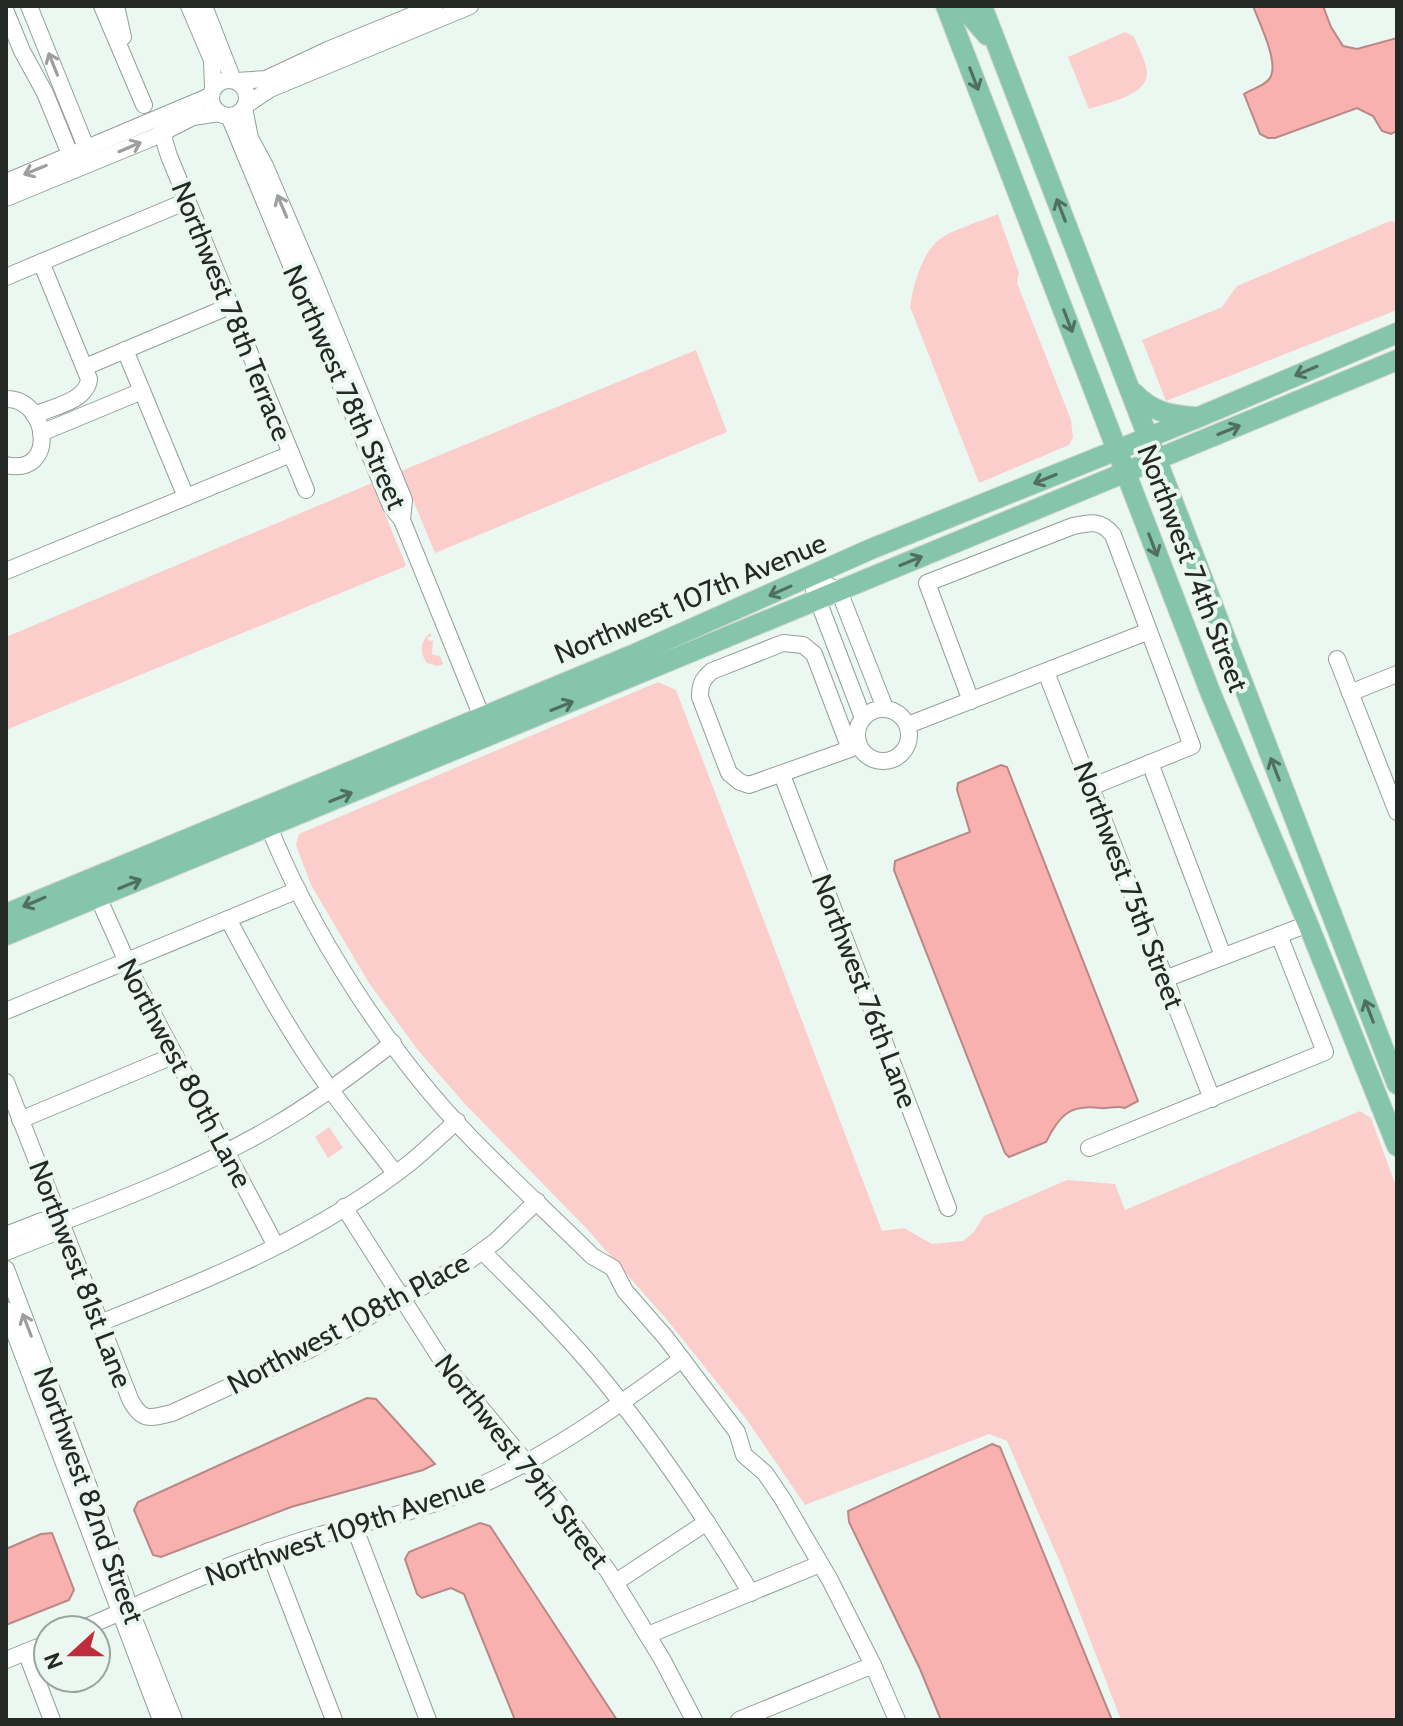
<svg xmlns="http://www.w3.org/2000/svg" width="1403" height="1726" viewBox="0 0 1403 1726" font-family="Cabin,sans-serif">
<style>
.green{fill:#fbcecc}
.water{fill:#f9b1af;stroke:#b98886;stroke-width:2}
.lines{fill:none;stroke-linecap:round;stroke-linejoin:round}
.minor-casing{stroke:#929f98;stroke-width:18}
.major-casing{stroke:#d3d4d4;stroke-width:22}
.minor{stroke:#fff;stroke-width:16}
.major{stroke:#85c5ac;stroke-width:20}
.oneway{stroke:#9c9f9d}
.oneway2{stroke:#506f62}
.labels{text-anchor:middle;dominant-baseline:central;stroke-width:8;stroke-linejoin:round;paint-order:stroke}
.street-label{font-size:28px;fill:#242926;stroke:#ebf8f1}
</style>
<rect width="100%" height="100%" fill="#ebf8f1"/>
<g class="green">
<path d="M1125,32L1134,37C1138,47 1147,62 1147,74C1146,96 1106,103 1089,109L1068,57Z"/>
<path d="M998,214L1019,273L1017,283L1071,420L1073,438L1069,445L979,483L910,307C913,286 922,252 940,239C954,229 982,221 998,214Z"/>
<polygon points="1390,221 1397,222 1397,310 1166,401 1142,340 1222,307 1237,286"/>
<polygon points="696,350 727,432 435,553 401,471"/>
<polygon points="372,483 406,565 404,567 6,730 6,637"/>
<path d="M430,633L432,636L427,638L429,641L433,640L432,654L440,656L443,664L438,666L427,663C419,653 420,641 430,633Z"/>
<polygon points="658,682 676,690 882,1231 904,1228 932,1244 963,1241 974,1232 984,1216 1067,1180 1115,1184 1125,1210 1360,1111 1371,1118 1397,1189 1397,1720 1121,1720 1062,1567 1007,1441 989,1434 805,1505 747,1420 668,1321 586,1228 464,1103 417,1049 369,983 311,885 296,845 299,834"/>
<polygon points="329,1127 343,1148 328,1158 315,1137"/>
</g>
<g class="water">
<path d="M1253,6H1323L1331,27L1343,46L1357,49L1397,38V131L1391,134L1382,131L1373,116L1357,108L1275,138H1268L1260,134L1244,94C1252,89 1267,85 1271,76C1278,60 1259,22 1253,6Z"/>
<path d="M1001,765L1007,767L1138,1101L1125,1108C1116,1105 1109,1109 1100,1108C1069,1104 1059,1116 1046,1142L1009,1157L1005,1153L894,870L895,861L970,832L957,790L958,783Z"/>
<polygon points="367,1398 376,1399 435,1464 423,1470 291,1507 161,1557 153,1555 134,1510 138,1502"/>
<polygon points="992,1444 1000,1447 1112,1720 941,1720 920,1669 849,1522 848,1511"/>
<polygon points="480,1523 490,1526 617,1720 515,1720 464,1594 451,1588 422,1598 417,1594 405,1559 409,1552"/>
<polygon points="52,1533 74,1590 69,1600 6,1625 6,1549 41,1534"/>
</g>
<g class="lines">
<defs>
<g id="minor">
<polyline points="29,6 90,157"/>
<polyline points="102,6 144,105"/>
<polyline points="116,6 123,37"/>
<polyline points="189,6 212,60 213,88"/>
<polyline points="204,6 233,80"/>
<polyline points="6,12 22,51 45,93 74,164"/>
<circle cx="229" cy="98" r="18"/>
<polyline points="236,81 266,79 330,49 435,6"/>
<polyline points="246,105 270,89 470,6"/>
<polyline points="244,108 250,138 265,166 313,278 404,500 402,520"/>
<polyline points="229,116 391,506 402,520 486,727"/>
<polyline points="165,131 164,140 169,156 306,490"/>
<polyline points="6,182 210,96"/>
<polyline points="6,198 152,138 193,117 219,113"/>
<polyline points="6,277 187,201"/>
<polyline points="125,350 186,497"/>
<polyline points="85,367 230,306"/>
<path d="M6,399C49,398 58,477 6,465"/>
<path d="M34,415C53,407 87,401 89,379L41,262"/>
<polyline points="41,433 142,391"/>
<polyline points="6,571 291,454"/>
<polyline points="810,577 839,591 885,708"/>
<polyline points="814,590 863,718"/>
<polyline points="1337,659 1397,812"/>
<polyline points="1046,672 1212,1099"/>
<polyline points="1350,693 1397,674"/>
<path d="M971,701L927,583L1073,526C1091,522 1101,520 1113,535L1192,746L1091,787"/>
<circle cx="883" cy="735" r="26"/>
<polyline points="908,725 1149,631"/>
<path d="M850,749L814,654L803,645L783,643L712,671C702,679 700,685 700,697L729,773L740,782L749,785L850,749L859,745"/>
<polyline points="1150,763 1223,956"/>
<polyline points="782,775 948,1208"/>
<path d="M265,817C309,930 389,1054 473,1140C512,1180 553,1217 592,1256L613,1268L625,1291L666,1338L737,1432L744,1455L765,1473L782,1498L830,1580L873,1665L897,1720"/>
<polyline points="98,897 136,982 276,1246"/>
<path d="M228,919C259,977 291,1036 330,1089C351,1118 374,1145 395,1173"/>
<polyline points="1165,979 1308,924"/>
<polyline points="6,1011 298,890"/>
<path d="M6,1082L130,1399C141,1421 149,1419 172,1413L309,1350L470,1260L496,1241L537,1201"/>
<polyline points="20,1120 175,1055"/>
<polyline points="1089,1148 1325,1052 1279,935"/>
<polyline points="344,1207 444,1364 545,1485 608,1571 662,1659 694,1720"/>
<path d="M6,1235L42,1221L60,1223C133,1195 205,1166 272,1127C314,1103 354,1073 393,1043"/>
<path d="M482,1251C521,1290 561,1329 596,1371C654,1441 704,1515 751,1593"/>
<polyline points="6,1252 49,1235 60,1223"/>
<polyline points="6,1269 90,1490 130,1609 174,1720"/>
<polyline points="6,1310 161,1720"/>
<path d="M100,1323C208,1280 319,1235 411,1162C427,1149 441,1135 457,1121"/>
<polyline points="354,1526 428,1720"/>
<polyline points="269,1551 334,1720"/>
<polyline points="616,1582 707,1522"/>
<path d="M79,1630C150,1600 220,1566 294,1543C348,1525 405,1516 458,1495C540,1462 611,1411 682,1359"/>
<polyline points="648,1635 820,1564"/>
<polyline points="26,1652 52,1720"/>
<polyline points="6,1660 48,1643"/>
<polyline points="739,1720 873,1665"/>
</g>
<g id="major">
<polyline points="946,6 1211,694 1308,924 1397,1146"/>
<polyline points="962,6 987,35"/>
<polyline points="982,6 1397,1084"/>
<path d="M1134,393C1152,412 1169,415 1195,417"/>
<polyline points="6,914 635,654 871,549 1199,417 1397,333"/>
<polyline points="6,935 1397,360"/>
</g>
</defs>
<use href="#minor" class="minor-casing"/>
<use href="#major" class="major-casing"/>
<use href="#minor" class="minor"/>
<use href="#major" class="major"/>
</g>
<defs><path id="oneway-shaft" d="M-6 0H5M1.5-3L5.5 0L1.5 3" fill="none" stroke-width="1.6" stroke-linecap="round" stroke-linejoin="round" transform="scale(2)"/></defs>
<g class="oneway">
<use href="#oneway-shaft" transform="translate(53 64) rotate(-112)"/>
<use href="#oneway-shaft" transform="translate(130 147) rotate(-23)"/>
<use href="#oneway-shaft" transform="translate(35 170) rotate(158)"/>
<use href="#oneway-shaft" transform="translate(282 206) rotate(-113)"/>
<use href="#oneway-shaft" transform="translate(27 1325) rotate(-111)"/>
</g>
<g class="oneway2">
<use href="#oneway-shaft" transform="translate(974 79) rotate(69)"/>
<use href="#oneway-shaft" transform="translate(1061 210) rotate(-111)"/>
<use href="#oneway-shaft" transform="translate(1068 321) rotate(69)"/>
<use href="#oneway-shaft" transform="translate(1306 371) rotate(157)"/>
<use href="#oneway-shaft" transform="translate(1229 430) rotate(-22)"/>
<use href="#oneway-shaft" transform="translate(1045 479) rotate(158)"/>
<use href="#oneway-shaft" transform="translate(1153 545) rotate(69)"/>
<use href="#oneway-shaft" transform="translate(911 561) rotate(-22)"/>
<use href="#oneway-shaft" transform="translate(780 591) rotate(156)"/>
<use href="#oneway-shaft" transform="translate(562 706) rotate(-22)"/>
<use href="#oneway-shaft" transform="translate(1275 769) rotate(-111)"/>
<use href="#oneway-shaft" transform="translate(341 797) rotate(-22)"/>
<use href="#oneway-shaft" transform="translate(130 884) rotate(-22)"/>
<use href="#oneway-shaft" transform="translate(34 902) rotate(157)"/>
<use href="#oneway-shaft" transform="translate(1369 1011) rotate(-111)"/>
</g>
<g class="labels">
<g class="street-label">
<text transform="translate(232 311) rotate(68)">Northwest 78th Terrace</text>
<text transform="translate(345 387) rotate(66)">Northwest 78th Street</text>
<text transform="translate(1193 568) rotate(69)">Northwest 74th Street</text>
<text transform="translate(690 598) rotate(-23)">Northwest 107th Avenue</text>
<text transform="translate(1129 885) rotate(69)">Northwest 75th Street</text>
<text transform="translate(865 991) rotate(69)">Northwest 76th Lane</text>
<text transform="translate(185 1073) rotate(62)">Northwest 80th Lane</text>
<text transform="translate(81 1274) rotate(69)">Northwest 81st Lane</text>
<text transform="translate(348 1323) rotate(-28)">Northwest 108th Place</text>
<text transform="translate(522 1461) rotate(52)">Northwest 79th Street</text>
<text transform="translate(89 1495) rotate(70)">Northwest 82nd Street</text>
<text transform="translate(345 1529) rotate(-19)">Northwest 109th Avenue</text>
</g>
</g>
<rect width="1403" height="1726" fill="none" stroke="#242926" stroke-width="16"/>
<g transform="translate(72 1654) rotate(249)"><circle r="38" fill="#ebf8f1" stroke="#9ba5a0" stroke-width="2"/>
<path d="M0-6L14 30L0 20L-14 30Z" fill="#be2d3b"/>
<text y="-12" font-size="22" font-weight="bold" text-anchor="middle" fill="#242926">N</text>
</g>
</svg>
